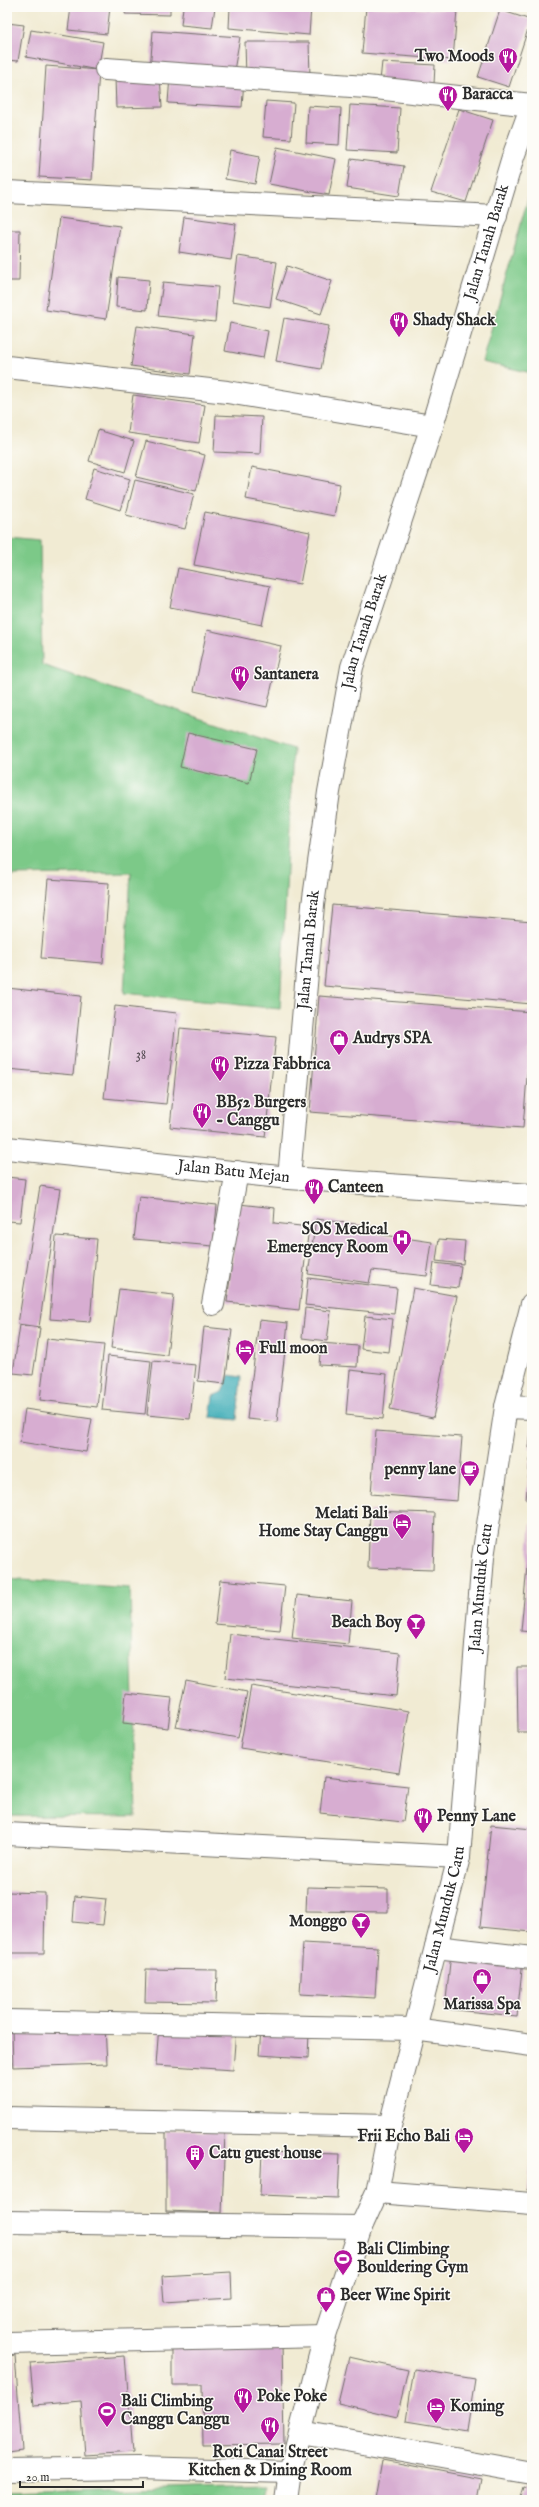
<svg xmlns="http://www.w3.org/2000/svg" width="539" height="2507" viewBox="0 0 539 2507" font-family="'IM FELL English',serif">
<style>
.green{fill:#7cc988;stroke:#547a5a}
.water{fill:#3aabb6;stroke:#326b70}
.building{fill:#d7add1}
.lines{fill:none;stroke-linecap:round;stroke-linejoin:round}
.minor-casing{stroke:#706e66;stroke-width:24}
.minor{stroke:#fff;stroke-width:22}
.labels{text-anchor:middle;dominant-baseline:central;stroke-width:3;stroke-linejoin:round;paint-order:stroke}
.number-label{font-size:14px;fill:#564c54}
.poi-label{font-size:16px;font-weight:bold;fill:#2b2b2b;stroke:#fdfcf7;text-anchor:start}
.street-label{font-size:16px;fill:#2b2b2b;stroke:#fdfcf7}
</style>
<rect width="100%" height="100%" fill="#fdfcf7"/>
<filter id="ink" filterUnits="userSpaceOnUse"><feTurbulence type="fractalNoise" baseFrequency=".025" numOctaves="2"/><feDisplacementMap in="SourceGraphic" scale="8" xChannelSelector="R" yChannelSelector="G"/><feConvolveMatrix kernelMatrix="1 2 1 2 8 2 1 2 1" color-interpolation-filters="sRGB"/></filter>
<filter id="wash" filterUnits="userSpaceOnUse"><feTurbulence type="fractalNoise" baseFrequency=".012" numOctaves="4" result="noise"/><feDisplacementMap in="SourceGraphic" scale="16" xChannelSelector="R" yChannelSelector="G"/><feGaussianBlur stdDeviation="0.9" result="paint"/><feColorMatrix in="noise" values="0 0 0 0 0 0 0 0 0 0 0 0 0 0 0 0 0 1.4 0 .05"/><feComposite in="paint" operator="in"/></filter>
<g filter="url(#wash)">
<rect width="100%" height="100%" fill="#f1ebd3"/>
<g class="green">
<polygon points="532,185 532,373 482,362"/>
<polygon points="7,537 40,540 42,665 293,749 280,1009 124,993 131,873 13,875 7,883"/>
<polygon points="7,1579 130,1588 136,1817 7,1816"/>
<polygon points="264,2485 260,2500 7,2500 7,2493"/>
</g>
<polygon class="water" points="229,1375 241,1377 237,1420 210,1417 213,1396 222,1392"/>
<g id="blocks">
<g class="building">
<polygon points="71,7 110,7 107,34 68,30"/>
<polygon points="126,7 170,7 170,15 125,14"/>
<polygon points="183,7 215,7 212,28 181,25"/>
<polygon points="230,7 311,7 309,35 229,28"/>
<polygon points="366,7 457,10 453,60 362,53"/>
<polygon points="500,10 531,20 509,87 478,77"/>
<polygon points="7,23 24,25 18,61 7,60"/>
<polygon points="31,30 103,42 98,70 26,57"/>
<polygon points="153,31 240,37 233,76 150,71"/>
<polygon points="245,42 309,42 310,77 246,78"/>
<polygon points="382,62 435,65 434,84 380,81"/>
<polygon points="46,66 99,70 92,180 39,177"/>
<polygon points="160,76 162,107 116,108 115,78"/>
<polygon points="170,76 244,80 242,107 168,103"/>
<polygon points="266,101 294,103 291,139 263,137"/>
<polygon points="350,105 400,108 397,153 347,150"/>
<polygon points="308,106 341,108 339,145 306,143"/>
<polygon points="459,109 493,120 466,202 431,192"/>
<polygon points="277,147 336,159 329,195 269,184"/>
<polygon points="230,150 260,156 255,184 225,179"/>
<polygon points="351,159 404,166 399,196 347,188"/>
<polygon points="184,217 236,224 231,260 179,252"/>
<polygon points="59,218 120,226 106,319 46,310"/>
<polygon points="7,230 20,230 19,281 7,281"/>
<polygon points="238,256 277,262 270,307 232,301"/>
<polygon points="287,266 332,281 321,314 276,299"/>
<polygon points="118,277 149,280 147,310 116,307"/>
<polygon points="163,282 218,287 215,322 158,316"/>
<polygon points="284,318 329,326 321,369 276,361"/>
<polygon points="230,323 268,331 263,358 225,351"/>
<polygon points="137,326 195,334 190,374 131,366"/>
<polygon points="133,395 205,405 199,443 128,433"/>
<polygon points="216,415 262,417 260,454 214,452"/>
<polygon points="98,430 134,441 125,472 89,461"/>
<polygon points="146,441 205,455 196,491 136,477"/>
<polygon points="252,467 340,484 334,516 246,499"/>
<polygon points="94,468 130,479 120,510 85,499"/>
<polygon points="135,480 194,494 185,529 126,515"/>
<polygon points="205,512 310,532 300,584 194,565"/>
<polygon points="178,568 270,586 262,625 170,607"/>
<polygon points="207,630 281,646 267,707 194,691"/>
<polygon points="188,733 257,749 249,783 180,767"/>
<polygon points="48,879 109,883 103,963 41,958"/>
<polygon points="332,905 532,922 532,1004 324,986"/>
<polygon points="7,988 81,996 73,1075 7,1069"/>
<polygon points="319,996 532,1012 523,1128 310,1112"/>
<polygon points="115,1006 177,1013 166,1104 104,1098"/>
<polygon points="180,1028 276,1037 265,1137 170,1127"/>
<polygon points="7,1177 25,1179 20,1222 7,1221"/>
<polygon points="40,1186 60,1189 39,1327 18,1324"/>
<polygon points="139,1197 217,1205 213,1246 134,1239"/>
<polygon points="239,1204 275,1208 274,1223 309,1227 299,1310 227,1302"/>
<polygon points="316,1219 377,1227 377,1234 432,1242 427,1276 372,1270 369,1283 308,1274"/>
<polygon points="56,1236 97,1239 90,1322 50,1319"/>
<polygon points="439,1239 465,1241 463,1264 436,1261"/>
<polygon points="434,1263 461,1266 458,1288 431,1285"/>
<polygon points="308,1278 397,1288 394,1314 305,1305"/>
<polygon points="413,1288 457,1296 433,1418 390,1409"/>
<polygon points="119,1289 174,1295 167,1355 111,1348"/>
<polygon points="305,1308 331,1311 327,1341 302,1338"/>
<polygon points="365,1316 393,1319 389,1352 361,1349"/>
<polygon points="259,1320 288,1323 277,1422 247,1419"/>
<polygon points="20,1325 40,1328 33,1375 13,1373"/>
<polygon points="204,1327 232,1330 225,1384 198,1381"/>
<polygon points="47,1339 104,1345 97,1407 40,1400"/>
<polygon points="321,1343 358,1346 357,1367 319,1365"/>
<polygon points="108,1356 151,1361 145,1414 102,1410"/>
<polygon points="153,1361 196,1365 190,1419 147,1415"/>
<polygon points="350,1370 387,1374 383,1419 346,1415"/>
<polygon points="25,1409 92,1419 86,1452 20,1442"/>
<polygon points="531,1430 532,1430 532,1448 529,1448"/>
<polygon points="376,1431 462,1437 457,1501 371,1494"/>
<polygon points="530,1459 532,1459 532,1500 526,1500"/>
<polygon points="370,1511 435,1513 433,1570 368,1568"/>
<polygon points="531,1523 532,1523 532,1632 521,1631"/>
<polygon points="220,1580 285,1586 280,1630 215,1624"/>
<polygon points="297,1595 352,1601 348,1644 292,1638"/>
<polygon points="230,1634 400,1653 396,1696 225,1678"/>
<polygon points="517,1667 532,1667 532,1732 518,1732"/>
<polygon points="186,1680 247,1692 238,1738 176,1727"/>
<polygon points="251,1686 409,1711 399,1773 240,1748"/>
<polygon points="126,1693 172,1698 168,1728 123,1723"/>
<polygon points="324,1777 408,1786 403,1822 320,1813"/>
<polygon points="491,1825 532,1829 532,1932 480,1927"/>
<polygon points="307,1887 388,1889 388,1912 306,1911"/>
<polygon points="7,1892 45,1893 44,1953 7,1953"/>
<polygon points="75,1896 106,1899 103,1925 73,1922"/>
<polygon points="303,1943 378,1947 375,1998 300,1994"/>
<polygon points="451,1953 523,1960 517,2016 445,2009"/>
<polygon points="146,1969 217,1970 216,2003 145,2002"/>
<polygon points="159,2025 236,2029 233,2070 156,2065"/>
<polygon points="105,2027 107,2064 13,2067 12,2030"/>
<polygon points="261,2030 309,2032 308,2058 259,2055"/>
<polygon points="166,2130 225,2132 222,2213 166,2211"/>
<polygon points="262,2152 340,2154 338,2198 260,2195"/>
<polygon points="531,2157 532,2157 532,2191 528,2190"/>
<polygon points="231,2272 232,2298 164,2302 162,2276"/>
<polygon points="282,2343 284,2444 203,2445 202,2385 172,2385 172,2345"/>
<polygon points="15,2355 22,2451 7,2453 7,2356"/>
<polygon points="125,2356 133,2452 85,2455 81,2401 34,2405 30,2363"/>
<polygon points="349,2357 408,2370 397,2417 338,2403"/>
<polygon points="414,2369 475,2379 467,2431 406,2421"/>
<polygon points="382,2460 482,2479 478,2500 375,2500"/>
<polygon points="524,2487 532,2489 532,2500 520,2500"/>
</g>
</g>
</g>
<g filter="url(#ink)">
<use href="#blocks" fill-opacity="0" stroke="#706e66" stroke-width="1"/>
<g class="lines">
<defs>
<g id="minor">
<polyline points="106,69 366,87 532,105"/>
<polyline points="7,192 496,216"/>
<polyline points="7,367 227,392 432,426"/>
<path id="s1" d="M7,1148L289,1178L532,1195"/>
<path id="s2" d="M289,1178L313,905L329,792L352,667L432,426L513,157L532,105"/>
<polyline points="213,1304 237,1172"/>
<polyline points="506,1407 532,1408"/>
<polyline points="7,1834 459,1857"/>
<polyline points="436,1947 532,1958"/>
<polyline points="7,2021 414,2029 532,2045"/>
<polyline points="7,2118 390,2126"/>
<polyline points="377,2192 532,2204"/>
<polyline points="7,2222 361,2227"/>
<polyline points="7,2343 325,2336"/>
<polyline points="301,2432 532,2473"/>
<polyline points="7,2470 136,2468 290,2472"/>
<path id="s3" d="M286,2500L290,2472L325,2336L361,2227L377,2192L390,2126L459,1857L483,1557L506,1407L532,1304"/>
</g>
</defs>
<use href="#minor" class="minor-casing"/>
<use href="#minor" class="minor"/>
</g>
</g>
<defs>
<symbol id="restaurant-pin" viewBox="-11 -11 22 30"><path d="M0 17L-7.5 6A9.5 9.5 0 1 1 7.5 6Z" fill="#b5179e" stroke="#fdfcf7"/><path d="M-5-6h1v4h1v-4h1v4h1v-4h1v5L-1.5 .5V6h-2V.5L-5-1ZM5-6V6H3V1.5H1.5Q1.5-4 5-6Z" fill="#fff"/></symbol>
<symbol id="shop-pin" viewBox="-11 -11 22 30"><path d="M0 17L-7.5 6A9.5 9.5 0 1 1 7.5 6Z" fill="#b5179e" stroke="#fdfcf7"/><path d="M-5-2.5h2.3a2.7 3.5 0 0 1 5.4 0H5L5.5 6h-11ZM-1.5-2.5h3a1.5 2.3 0 0 0-3 0Z" fill="#fff"/></symbol>
<symbol id="hospital-pin" viewBox="-11 -11 22 30"><path d="M0 17L-7.5 6A9.5 9.5 0 1 1 7.5 6Z" fill="#b5179e" stroke="#fdfcf7"/><path d="M-5-5h3v3.5h4V-5h3V5h-3V1.5h-4V5h-3Z" fill="#fff"/></symbol>
<symbol id="hotel-pin" viewBox="-11 -11 22 30"><path d="M0 17L-7.5 6A9.5 9.5 0 1 1 7.5 6Z" fill="#b5179e" stroke="#fdfcf7"/><path d="M-6-4.5h1.5V1H6V5H4.5V3h-9V5H-6ZM-4 0a1.8 1.8 0 1 1 3.6 0ZM.5 0V-2.5h3Q6-2.5 6 0Z" fill="#fff"/></symbol>
<symbol id="cafe-pin" viewBox="-11 -11 22 30"><path d="M0 17L-7.5 6A9.5 9.5 0 1 1 7.5 6Z" fill="#b5179e" stroke="#fdfcf7"/><path d="M-5.5-4.5H6V0H3Q3 3.5 0 3.5H-2.5Q-5.5 3.5-5.5 0ZM3-3.2v2h1.7v-2ZM-6 4.5H4V6H-6Z" fill="#fff"/></symbol>
<symbol id="bar-pin" viewBox="-11 -11 22 30"><path d="M0 17L-7.5 6A9.5 9.5 0 1 1 7.5 6Z" fill="#b5179e" stroke="#fdfcf7"/><path d="M-6-5H6L.8 .8V4.5H3.5V6h-7V4.5H-.8V.8Z" fill="#fff"/></symbol>
<symbol id="building-pin" viewBox="-11 -11 22 30"><path d="M0 17L-7.5 6A9.5 9.5 0 1 1 7.5 6Z" fill="#b5179e" stroke="#fdfcf7"/><path d="M-4-6H4V6H1V3H-1V6H-4ZM-2.5-4.3h1.7v1.8h-1.7ZM.8-4.3h1.7v1.8H.8ZM-2.5-1h1.7V.8h-1.7ZM.8-1h1.7V.8H.8Z" fill="#fff"/></symbol>
<symbol id="stadium-pin" viewBox="-11 -11 22 30"><path d="M0 17L-7.5 6A9.5 9.5 0 1 1 7.5 6Z" fill="#b5179e" stroke="#fdfcf7"/><path d="M0-5a6.5 5 0 1 0 0 10a6.5 5 0 1 0 0-10ZM-3.5-1.8h7v3.6h-7Z" fill="#fff"/></symbol>
</defs>
<g fill-rule="evenodd">
<use href="#restaurant-pin" x="497" y="46" width="22" height="30"/>
<use href="#restaurant-pin" x="437" y="84" width="22" height="30"/>
<use href="#restaurant-pin" x="388" y="310" width="22" height="30"/>
<use href="#restaurant-pin" x="229" y="664" width="22" height="30"/>
<use href="#shop-pin" x="328" y="1028" width="22" height="30"/>
<use href="#restaurant-pin" x="209" y="1054" width="22" height="30"/>
<use href="#restaurant-pin" x="191" y="1101" width="22" height="30"/>
<use href="#restaurant-pin" x="303" y="1177" width="22" height="30"/>
<use href="#hospital-pin" x="391" y="1228" width="22" height="30"/>
<use href="#hotel-pin" x="234" y="1338" width="22" height="30"/>
<use href="#cafe-pin" x="459" y="1459" width="22" height="30"/>
<use href="#hotel-pin" x="391" y="1512" width="22" height="30"/>
<use href="#bar-pin" x="405" y="1612" width="22" height="30"/>
<use href="#restaurant-pin" x="412" y="1806" width="22" height="30"/>
<use href="#bar-pin" x="350" y="1911" width="22" height="30"/>
<use href="#shop-pin" x="471" y="1967" width="22" height="30"/>
<use href="#hotel-pin" x="453" y="2126" width="22" height="30"/>
<use href="#building-pin" x="184" y="2143" width="22" height="30"/>
<use href="#stadium-pin" x="332" y="2248" width="22" height="30"/>
<use href="#shop-pin" x="315" y="2285" width="22" height="30"/>
<use href="#restaurant-pin" x="232" y="2386" width="22" height="30"/>
<use href="#hotel-pin" x="425" y="2396" width="22" height="30"/>
<use href="#stadium-pin" x="96" y="2400" width="22" height="30"/>
<use href="#restaurant-pin" x="259" y="2415" width="22" height="30"/>
</g>
<g class="labels">
<g class="number-label">
<text x="141" y="1055">38</text>
</g>
<g class="poi-label">
<text x="494" y="57" text-anchor="end">Two Moods</text>
<text x="462" y="95">Baracca</text>
<text x="413" y="321">Shady Shack</text>
<text x="254" y="675">Santanera</text>
<text x="353" y="1039">Audrys SPA</text>
<text x="234" y="1065">Pizza Fabbrica</text>
<text x="216" y="1103">BB52 Burgers<tspan x="216" dy="18">- Canggu</tspan></text>
<text x="328" y="1188">Canteen</text>
<text x="388" y="1230" text-anchor="end">SOS Medical<tspan x="388" dy="18">Emergency Room</tspan></text>
<text x="259" y="1349">Full moon</text>
<text x="456" y="1470" text-anchor="end">penny lane</text>
<text x="388" y="1514" text-anchor="end">Melati Bali<tspan x="388" dy="18">Home Stay Canggu</tspan></text>
<text x="402" y="1623" text-anchor="end">Beach Boy</text>
<text x="437" y="1817">Penny Lane</text>
<text x="347" y="1922" text-anchor="end">Monggo</text>
<text x="482" y="2005" text-anchor="middle">Marissa Spa</text>
<text x="450" y="2137" text-anchor="end">Frii Echo Bali</text>
<text x="209" y="2154">Catu guest house</text>
<text x="357" y="2250">Bali Climbing<tspan x="357" dy="18">Bouldering Gym</tspan></text>
<text x="340" y="2296">Beer Wine Spirit</text>
<text x="257" y="2397">Poke Poke</text>
<text x="121" y="2402">Bali Climbing<tspan x="121" dy="18">Canggu Canggu</tspan></text>
<text x="450" y="2407">Koming</text>
<text x="270" y="2453" text-anchor="middle">Roti Canai Street<tspan x="270" dy="18">Kitchen &amp; Dining Room</tspan></text>
</g>
<g class="street-label">
<text stroke="none"><textPath href="#s2" startOffset="961">Jalan Tanah Barak</textPath></text>
<text stroke="none"><textPath href="#s2" startOffset="553">Jalan Tanah Barak</textPath></text>
<text stroke="none"><textPath href="#s2" startOffset="229">Jalan Tanah Barak</textPath></text>
<text stroke="none"><textPath href="#s1" startOffset="228">Jalan Batu Mejan</textPath></text>
<text stroke="none"><textPath href="#s3" startOffset="937">Jalan Munduk Catu</textPath></text>
<text stroke="none"><textPath href="#s3" startOffset="613">Jalan Munduk Catu</textPath></text>
</g>
</g>
<rect width="539" height="2507" fill="none" stroke="#fdfcf7" stroke-width="24"/>
<path d="M20 2481v6h123v-6" fill="none" stroke="#2b2b2b" stroke-width="2"/>
<text x="26" y="2481" font-size="12" fill="#2b2b2b" stroke="#fdfcf7" stroke-width="3" paint-order="stroke">20 m</text>
</svg>
